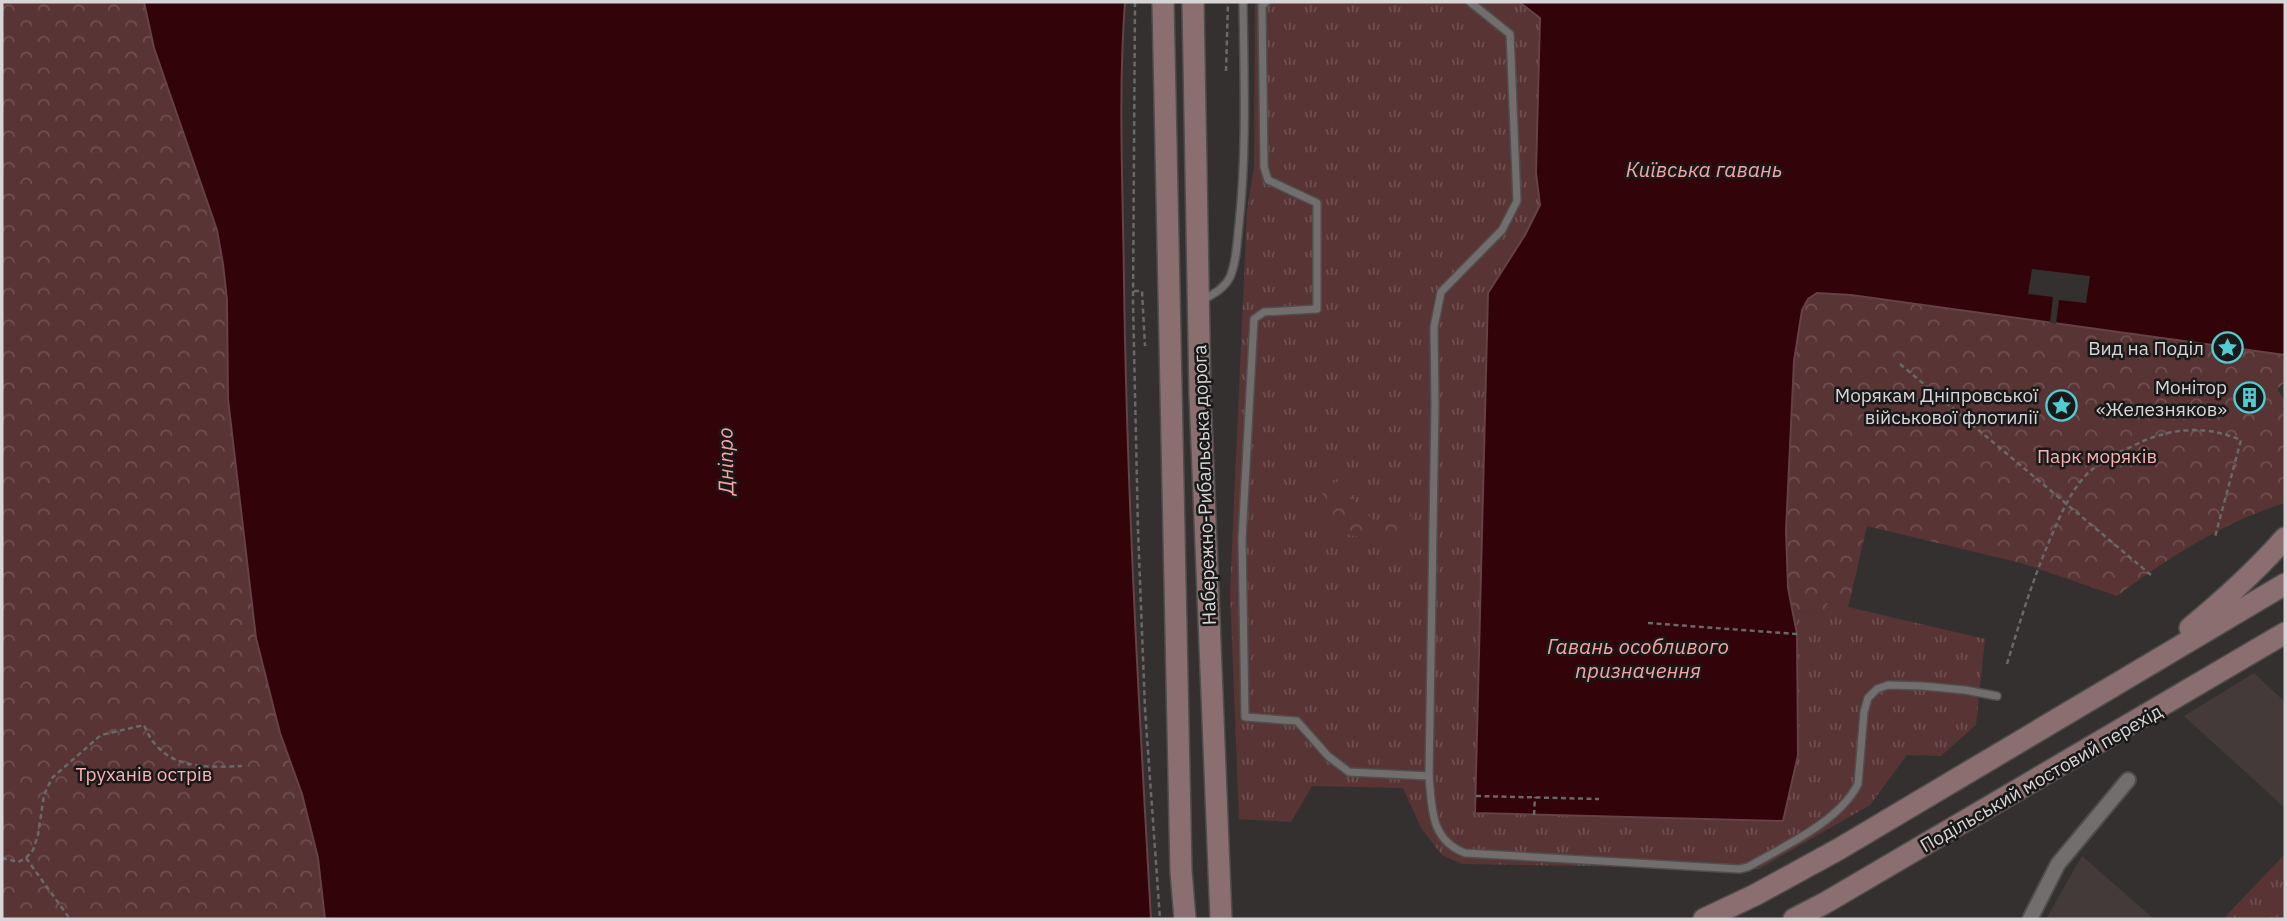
<svg xmlns="http://www.w3.org/2000/svg" width="2287" height="921" viewBox="0 0 2287 921" font-family="'IBM Plex Sans',sans-serif">
<style>
.built{fill:#443a3a}
.grass{fill:url(#grass-tufts)}
.forest{fill:url(#forest-crowns)}
.water{fill:#320309;stroke:#644246;stroke-width:2}
.pier{fill:#343030}
.lines{fill:none;stroke-linecap:round;stroke-linejoin:round}
.service-casing{stroke:#504d4d;stroke-width:10}
.minor-casing{stroke:#504d4d;stroke-width:18}
.secondary-casing{stroke:#504d4d;stroke-width:24}
.path{stroke:#6b6868;stroke-width:2.5;stroke-dasharray:5 3.5;stroke-linecap:butt}
.service{stroke:#726e6e;stroke-width:7}
.minor{stroke:#726e6e;stroke-width:14}
.secondary{stroke:#8b6f70;stroke-width:21}
.labels{text-anchor:middle;dominant-baseline:central;stroke-width:5;stroke-linejoin:round;paint-order:stroke}
.poi-label{font-size:19px;fill:#d7d5d5;stroke:#1a1919;text-anchor:end}
.park-label{font-size:19px;fill:#fab3b4;stroke:#1a1919}
.street-label{font-size:19px;fill:#d7d5d5;stroke:#1a1919}
.water-label{font-size:21px;font-style:italic;fill:#faa2a4;stroke:#1a1919}
</style>
<defs>
<pattern id="grass-tufts" width="24" height="20" patternUnits="userSpaceOnUse" patternTransform="scale(1.75)"><rect width="24" height="20" fill="#583435"/><path d="M3 7l-1-3M5 7V3M7 7l1-3M15 17l-1-3M17 17v-4M19 17l1-3" fill="none" stroke="#6f5051"/></pattern>
<pattern id="forest-crowns" width="20" height="18" patternUnits="userSpaceOnUse" patternTransform="scale(1.75)"><rect width="20" height="18" fill="#583435"/><path d="M2 6a3 3 0 1 1 6 0M12 15a3 3 0 1 1 6 0" fill="none" stroke="#6f5051"/></pattern>
</defs>
<rect width="100%" height="100%" fill="#343030"/>
<g class="built">
<polygon points="2254,673 2285,702 2285,808 2184,716"/>
<polygon points="2082,856 2154,919 2046,919"/>
</g>
<g class="grass">
<polygon points="1255,2 1519,2 1540,18 1536,173 1540,205 1525,235 1476,813 1783,821 1798,755 1797,634 1791,611 1826,613 1827,602 1985,639 1976,725 1941,756 1907,755 1870,805 1759,869 1462,864 1442,855 1421,828 1403,788 1312,786 1291,822 1239,819 1230,592 1247,210 1254,167"/>
<polygon points="2285,854 2285,919 2223,919"/>
</g>
<g class="forest">
<polygon points="2,2 144,2 154,48 217,230 223,264 227,300 228,399 256,638 280,733 302,794 318,858 325,919 2,919"/>
<path d="M1817,293L1851,295L2282,354L2285,365V382L2277,389L2285,401V503C2223,522 2168,558 2117,596L2021,563L1867,526L1848,608L1828,602L1826,613L1791,611C1783,550 1789,491 1791,430C1792,394 1791,341 1803,308C1807,300 1810,297 1817,293Z"/>
<path d="M1321,466L1373,520C1388,524 1398,521 1412,516L1413,531L1390,543C1366,535 1341,540 1323,520L1329,503L1311,477Z"/>
</g>
<g class="water">
<path d="M144,2H1125C1118,95 1123,189 1124,283C1127,495 1139,707 1151,919H325L318,858L302,794L280,733L256,638L228,399L227,300L223,264L217,230L154,48Z"/>
<polygon points="1519,2 2285,2 2285,355 1851,295 1817,293 1808,299 1802,310 1794,361 1786,531 1788,588 1797,634 1798,755 1783,821 1475,813 1488,293 1525,235 1540,205 1536,173 1540,18"/>
</g>
<polygon class="pier" points="2032,269 2090,276 2086,303 2059,300 2056,324 2050,323 2053,297 2028,294"/>
<g class="lines">
<defs>
<g id="service">
<polyline points="1266,2 1262,6 1264,167 1268,180 1317,203 1317,309 1264,312 1254,319 1242,539 1245,717 1297,721 1328,756 1349,772 1429,776"/>
<path d="M1470,2L1510,34L1517,201L1502,230L1441,292L1434,327L1435,405L1429,776C1432,807 1430,840 1465,853L1739,869L1748,867C1784,846 1839,822 1858,784L1864,712L1868,698L1877,689L1888,685L1922,686L1965,690L1997,696"/>
<path d="M1201,301C1213,294 1224,289 1230,277C1237,261 1237,241 1239,224C1247,151 1244,75 1243,2"/>
</g>
<polyline id="minor" points="2030,919 2058,864 2128,780"/>
<g id="secondary">
<polyline points="1163,2 1181,871 1185,919"/>
<polyline points="1193,2 1200,394 1221,919"/>
<path d="M2190,628C2224,600 2256,571 2285,538"/>
<polyline points="1704,919 1755,895 1839,849 2285,584"/>
<polyline points="1794,919 1825,903 2285,633"/>
</g>
</defs>
<use href="#service" class="service-casing"/>
<use href="#minor" class="minor-casing"/>
<use href="#secondary" class="secondary-casing"/>
<g class="path">
<polyline points="1135,2 1133,303 1138,530 1145,709 1160,919"/>
<polyline points="1226,71 1228,2"/>
<polyline points="1134,291 1142,291 1145,346"/>
<polyline points="1900,364 2151,575"/>
<polyline points="1648,623 1797,634"/>
<path d="M2007,664C2021,618 2035,572 2055,528C2063,509 2073,488 2088,473C2103,459 2125,450 2143,441C2178,427 2207,426 2241,440L2215,537"/>
<polyline points="1476,796 1599,799"/>
<polyline points="1534,815 1535,797"/>
<path d="M2,858L18,862L26,858L33,850L38,835L44,795L52,778L101,735L144,725C147,731 150,739 155,744C176,770 212,767 242,766"/>
<polyline points="26,858 70,919"/>
</g>
<use href="#service" class="service"/>
<use href="#minor" class="minor"/>
<use href="#secondary" class="secondary"/>
</g>
<defs>
<symbol id="sight-ring" viewBox="-11 -11 22 22"><circle r="9.5" fill="#1a1919" stroke="#52ccd0" stroke-width="1.5"/><path d="M0-6L1.8-2.2L6-1.7L2.9 1.2L3.7 5.4L0 3.3L-3.7 5.4L-2.9 1.2L-6-1.7L-1.8-2.2Z" fill="#52ccd0"/></symbol>
<symbol id="building-ring" viewBox="-11 -11 22 22"><circle r="9.5" fill="#1a1919" stroke="#52ccd0" stroke-width="1.5"/><path d="M-4-6H4V6H1V3H-1V6H-4ZM-2.5-4.3h1.7v1.8h-1.7ZM.8-4.3h1.7v1.8H.8ZM-2.5-1h1.7V.8h-1.7ZM.8-1h1.7V.8H.8Z" fill="#52ccd0"/></symbol>
</defs>
<g fill-rule="evenodd">
<use href="#sight-ring" x="2210" y="330" width="35" height="35"/>
<use href="#building-ring" x="2232" y="380" width="35" height="35"/>
<use href="#sight-ring" x="2044" y="388" width="35" height="35"/>
</g>
<g class="labels">
<g class="poi-label">
<text x="2204" y="348">Вид на Поділ</text>
<text x="2227" y="387">Монітор<tspan x="2227" dy="22">«Железняков»</tspan></text>
<text x="2038" y="395">Морякам Дніпровської<tspan x="2038" dy="22">військової флотилії</tspan></text>
</g>
<g class="park-label">
<text x="2097" y="456">Парк моряків</text>
<text x="144" y="774">Труханів острів</text>
</g>
<g class="street-label">
<text transform="translate(1204 485) rotate(-92)">Набережно-Рибальська дорога</text>
<text transform="translate(2041 778) rotate(-30)">Подільський мостовий перехід</text>
</g>
<g class="water-label">
<text x="1704" y="169">Київська гавань</text>
<text transform="translate(725 461) rotate(-91)">Дніпро</text>
<text x="1638" y="646">Гавань особливого<tspan x="1638" dy="24">призначення</tspan></text>
</g>
</g>
<rect width="2287" height="921" fill="none" stroke="#d7d5d5" stroke-width="7"/>
</svg>
